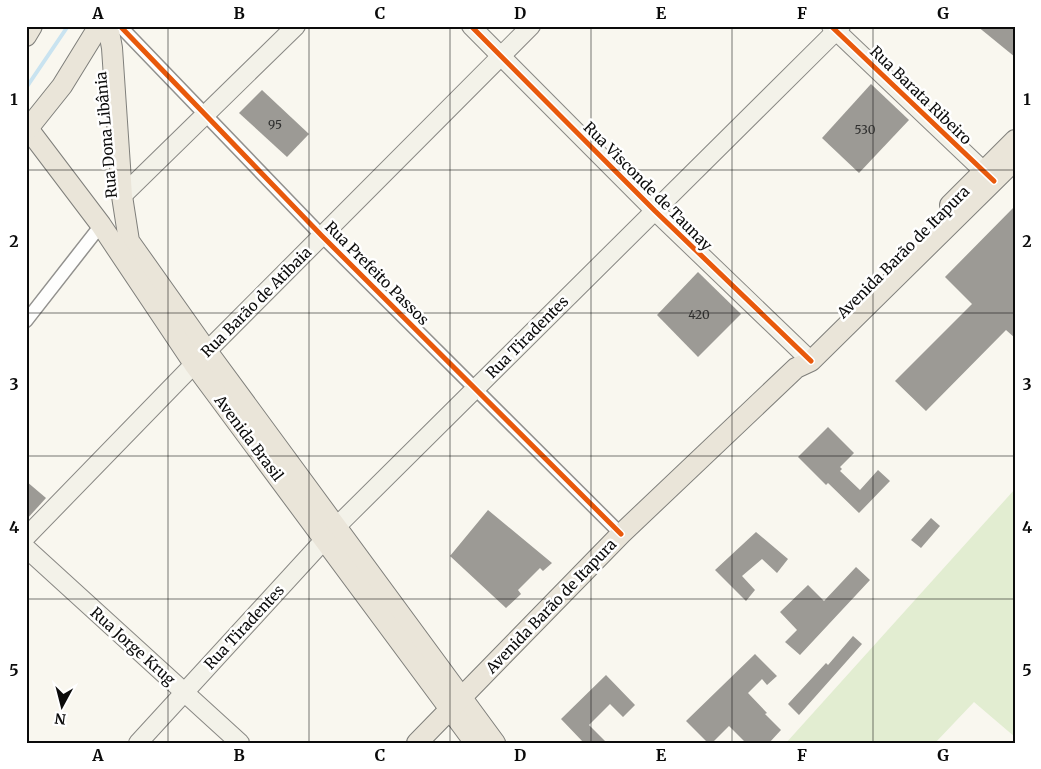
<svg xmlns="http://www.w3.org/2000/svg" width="1041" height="769" viewBox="0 0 1041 769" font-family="Merriweather,serif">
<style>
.green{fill:#e2edd1}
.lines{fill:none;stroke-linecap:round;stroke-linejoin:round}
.stream{stroke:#c9e3f0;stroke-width:4}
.building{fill:#9c9a95}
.street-casing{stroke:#92918e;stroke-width:15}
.secondary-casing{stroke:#898884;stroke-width:20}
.primary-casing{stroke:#7f7f7b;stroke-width:22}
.street{stroke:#fefefd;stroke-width:12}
.secondary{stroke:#f3f2e9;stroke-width:18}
.primary{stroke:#eae5d9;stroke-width:20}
.cycleway-casing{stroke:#fff;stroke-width:8}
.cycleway{stroke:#e8590c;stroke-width:5}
.grid{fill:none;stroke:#0b0b0b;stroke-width:1;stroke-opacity:0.55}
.labels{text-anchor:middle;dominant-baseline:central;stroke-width:5;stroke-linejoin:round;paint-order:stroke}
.number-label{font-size:12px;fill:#2f2f2e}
.street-label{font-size:15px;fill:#0b0b0b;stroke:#fff}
.neatline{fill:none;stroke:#0b0b0b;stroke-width:2}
.grid-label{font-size:16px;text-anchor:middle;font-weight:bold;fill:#0b0b0b}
</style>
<rect width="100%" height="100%" fill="#f9f7ef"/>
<polygon class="green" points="1015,489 1015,737 974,702 935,743 786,743"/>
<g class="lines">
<polyline class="stream" points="26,88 68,26"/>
</g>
<g class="building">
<polygon points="977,26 1015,26 1015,57"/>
<polygon points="871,84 909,120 859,173 822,138"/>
<polygon points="262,90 309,134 287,157 239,113"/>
<polygon points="1015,206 1015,338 1006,330 926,411 895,381 972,304 945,277"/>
<polygon points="698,272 741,314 698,357 657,315"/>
<polygon points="828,427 854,453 840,467 842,469 840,471 860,490 878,470 890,481 859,513 828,483 826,485 798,457"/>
<polygon points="26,481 46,498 26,520"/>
<polygon points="488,510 552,563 543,571 540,568 518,590 521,594 506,608 450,556"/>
<polygon points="931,518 940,526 921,548 911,540"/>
<polygon points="756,532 788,559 777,573 762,559 742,576 755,590 746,601 715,570"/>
<polygon points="856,567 870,580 800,655 785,642 797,630 780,612 808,585 824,601"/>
<polygon points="853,636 862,644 799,715 788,704 826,663 828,665"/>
<polygon points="755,654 777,676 767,685 762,679 748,693 767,713 765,714 781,730 769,743 746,743 729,726 712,743 708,743 686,721"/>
<polygon points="606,675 635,705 623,717 610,704 589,725 607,743 584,743 561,719"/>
</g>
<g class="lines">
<defs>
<g id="street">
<polyline points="120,26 322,236 621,534"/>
<polyline points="26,321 101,225"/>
</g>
<g id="secondary">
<polyline points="471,26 655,211 811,361"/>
<polyline points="831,26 994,181"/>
<polyline points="122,196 296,26"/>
<polyline points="26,537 201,357 531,26"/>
<polyline points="26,548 240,743"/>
<polyline points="138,743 336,527 841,26"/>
</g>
<g id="primary">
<polyline points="108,26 112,48 122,196 129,241 207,351 495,743"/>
<polyline points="26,36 32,26"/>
<polyline points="26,126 101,225 194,364 475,743"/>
<polyline points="26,131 62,86 99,26"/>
<polyline points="950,205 1015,140"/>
<polyline points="417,743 621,534 796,368 811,361 1015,160"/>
</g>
</defs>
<use href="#street" class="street-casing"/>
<use href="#secondary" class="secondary-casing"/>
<use href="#primary" class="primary-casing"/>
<use href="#street" class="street"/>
<use href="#secondary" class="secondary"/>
<use href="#primary" class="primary"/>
<defs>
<g id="cycleway">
<polyline points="120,26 322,236 621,534"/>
<polyline points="471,26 655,211 811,361"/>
<polyline points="831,26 994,181"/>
</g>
</defs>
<use href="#cycleway" class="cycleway-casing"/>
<use href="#cycleway" class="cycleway"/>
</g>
<path class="grid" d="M168,26V743M309,26V743M450,26V743M591,26V743M732,26V743M873,26V743M26,170H1015M26,313H1015M26,456H1015M26,599H1015"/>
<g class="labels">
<g class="number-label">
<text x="275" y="124">95</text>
<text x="865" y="129">530</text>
<text x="699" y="314">420</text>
</g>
<g class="street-label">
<text transform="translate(921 95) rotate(44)">Rua Barata Ribeiro</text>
<text transform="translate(106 135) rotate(-95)">Rua Dona Libânia</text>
<text transform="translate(648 186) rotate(45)">Rua Visconde de Taunay</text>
<text transform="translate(903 252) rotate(-45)">Avenida Barão de Itapura</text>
<text transform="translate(377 273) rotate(45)">Rua Prefeito Passos</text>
<text transform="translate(256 302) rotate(-45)">Rua Barão de Atibaia</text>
<text transform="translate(527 337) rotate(-45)">Rua Tiradentes</text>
<text transform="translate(249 438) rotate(53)">Avenida Brasil</text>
<text transform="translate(551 606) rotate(-46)">Avenida Barão de Itapura</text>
<text transform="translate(244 627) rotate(-47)">Rua Tiradentes</text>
<text transform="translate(133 646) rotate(42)">Rua Jorge Krug</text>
</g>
</g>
<rect width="1041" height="769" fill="none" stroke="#ffffff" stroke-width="55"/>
<g transform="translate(62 706) rotate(187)" stroke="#ffffff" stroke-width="4" paint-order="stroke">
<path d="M0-4L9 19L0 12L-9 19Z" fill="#0b0b0b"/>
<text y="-8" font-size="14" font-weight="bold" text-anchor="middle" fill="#0b0b0b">N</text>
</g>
<rect x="28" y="28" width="986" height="714" class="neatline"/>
<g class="grid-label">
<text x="98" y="19">A</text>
<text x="239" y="19">B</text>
<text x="380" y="19">C</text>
<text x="520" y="19">D</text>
<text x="661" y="19">E</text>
<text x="802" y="19">F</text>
<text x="943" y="19">G</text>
<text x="14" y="105">1</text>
<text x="1027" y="105">1</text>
<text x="14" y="247">2</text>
<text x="1027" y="247">2</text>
<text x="14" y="390">3</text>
<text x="1027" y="390">3</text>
<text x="14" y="533">4</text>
<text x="1027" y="533">4</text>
<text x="14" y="676">5</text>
<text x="1027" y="676">5</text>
<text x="98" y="761">A</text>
<text x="239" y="761">B</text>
<text x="380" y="761">C</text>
<text x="520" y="761">D</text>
<text x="661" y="761">E</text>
<text x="802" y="761">F</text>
<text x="943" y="761">G</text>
</g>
</svg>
